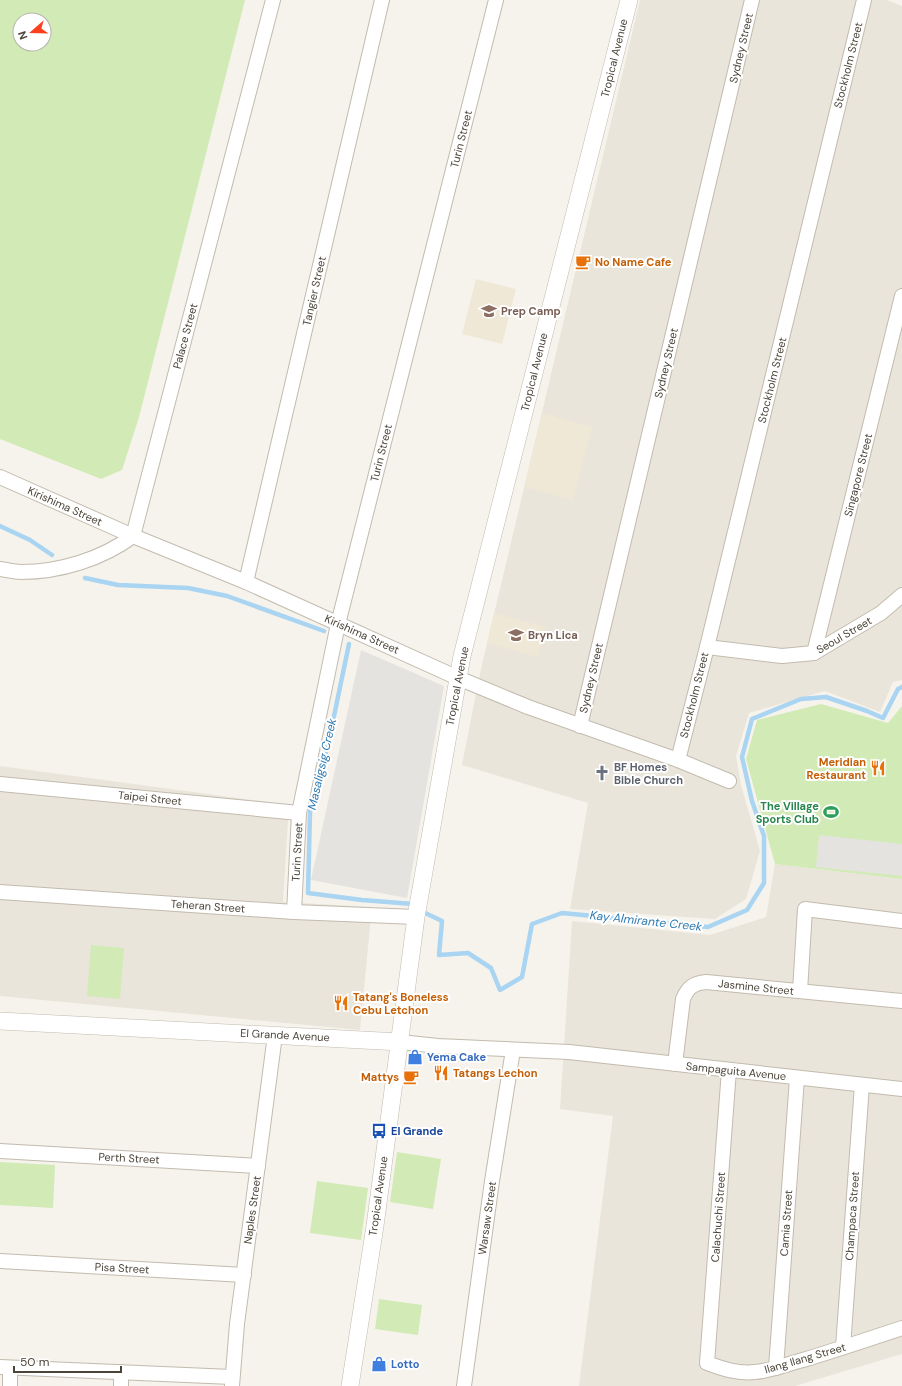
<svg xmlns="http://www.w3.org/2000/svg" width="902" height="1386" viewBox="0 0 902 1386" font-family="'DM Sans',sans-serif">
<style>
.residential{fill:#eae5da}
.education{fill:#efe8d6}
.green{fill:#d2eab5;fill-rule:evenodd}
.parking{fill:#e5e3e0}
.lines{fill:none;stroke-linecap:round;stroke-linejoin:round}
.stream{stroke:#a9d4f2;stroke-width:4.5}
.minor-casing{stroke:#c2bbae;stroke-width:16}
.tertiary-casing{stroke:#c2bbae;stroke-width:18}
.minor{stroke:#fff;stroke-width:14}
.tertiary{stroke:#fff;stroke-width:17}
.labels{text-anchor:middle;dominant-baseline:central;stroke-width:4;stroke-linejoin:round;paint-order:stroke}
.street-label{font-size:11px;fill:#4b4439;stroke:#fff}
.food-label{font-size:11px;font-weight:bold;fill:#c56008;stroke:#fff;text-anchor:start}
.education-label{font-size:11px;font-weight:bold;fill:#785e54;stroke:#fff;text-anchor:start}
.worship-label{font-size:11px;font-weight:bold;fill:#5b616d;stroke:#fff;text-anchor:start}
.leisure-label{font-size:11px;font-weight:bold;fill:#27864d;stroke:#fff;text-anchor:end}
.shop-label{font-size:11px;font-weight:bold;fill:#366cbe;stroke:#fff;text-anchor:start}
.transit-label{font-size:11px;font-weight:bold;fill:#164399;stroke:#fff;text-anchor:start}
.water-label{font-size:12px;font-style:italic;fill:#2e7ab2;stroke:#fff}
</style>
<rect width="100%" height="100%" fill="#f6f3ec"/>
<g class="residential">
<polygon points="640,0 887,0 902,6 902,680 893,682 880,712 825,691 749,713 736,756 741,785 760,851 746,899 715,919 570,909 588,803 462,765 480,673"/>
<polygon points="0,766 289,805 283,902 372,907 360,1030 0,996"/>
<polygon points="775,864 902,879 902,1354 795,1386 579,1386 613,1116 560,1109 572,921 710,935 766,917"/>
</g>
<g class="education">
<polygon points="476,279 516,289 502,344 462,334"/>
<polygon points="542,413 592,427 573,500 524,487"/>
<polygon points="494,613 545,627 538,657 487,643"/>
</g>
<g class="green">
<path d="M0,0H245L139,417L122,470L101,479L0,439ZM20,20H44V44H20Z"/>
<polygon points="821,704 888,723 902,706 902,879 775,864 746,759 757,720"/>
<polygon points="91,945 124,948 120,999 87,996"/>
<polygon points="397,1152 441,1159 433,1209 390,1202"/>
<polygon points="0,1162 55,1165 53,1208 0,1205"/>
<polygon points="317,1181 368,1188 361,1240 310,1233"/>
<polygon points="379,1299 422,1305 418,1335 375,1329"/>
</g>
<g class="parking">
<polygon points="361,650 444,686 407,898 311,880"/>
<polygon points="819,835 902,844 902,876 816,867"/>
</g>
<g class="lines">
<g class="stream">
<polyline points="0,526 30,540 52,555"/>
<polyline points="85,578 118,585 188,588 227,596 324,631"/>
<polyline points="349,644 329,740 310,812 308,893 362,900 413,904 414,905"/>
<polyline points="421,911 442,921 439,955 468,953 491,968 500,990 522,977 532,924 562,913 708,927 747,910 764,883 764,836 752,801 742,757 752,719 801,699 826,697 867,711 883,718 898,689 902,687"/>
</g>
<defs>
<g id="minor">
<polyline points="0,477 133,536 246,582 458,678 528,707 678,760 729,781"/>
<path d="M0,569C7,570 14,572 21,572C60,572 102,559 133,536L273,0"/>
<polyline points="246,582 382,0"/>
<polyline points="707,647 782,656 814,653 881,613 902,595"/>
<polyline points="814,653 902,296"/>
<polyline points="580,726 752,0"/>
<polyline points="678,760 707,647 864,0"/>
<polyline points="0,784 299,813"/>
<polyline points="0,892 294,912 416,917"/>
<polyline points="294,912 299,813 338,624 496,0"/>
<polyline points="800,991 805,909 902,921"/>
<polyline points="400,1042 438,1046 569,1052 902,1089"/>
<path d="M675,1064L683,999C688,987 694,983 706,982L902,1001"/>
<path d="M729,1070L707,1363C723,1369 738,1374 755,1372C771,1371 787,1364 803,1360C836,1350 869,1339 902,1328"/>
<polyline points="0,1151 258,1166"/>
<polyline points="0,1261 244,1275"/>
<polyline points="843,1347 862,1085"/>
<polyline points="0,1367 232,1377"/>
<polyline points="10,1368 10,1386"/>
<polyline points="776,1368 797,1078"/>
<polyline points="121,1386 121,1372"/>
<polyline points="232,1386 237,1324 275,1035"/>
<polyline points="464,1386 492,1181 513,1050"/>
</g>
<g id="tertiary">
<polyline points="0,1021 400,1042"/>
<polyline points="350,1386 375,1226 416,917 462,656 629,0"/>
</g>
</defs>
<use href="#minor" class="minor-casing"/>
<use href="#tertiary" class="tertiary-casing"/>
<use href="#minor" class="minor"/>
<use href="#tertiary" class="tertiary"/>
</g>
<defs>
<symbol id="cafe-bare" viewBox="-9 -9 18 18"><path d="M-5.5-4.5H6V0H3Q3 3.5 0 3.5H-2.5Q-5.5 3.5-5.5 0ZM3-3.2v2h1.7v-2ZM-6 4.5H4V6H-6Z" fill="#e8710a" stroke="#fff" stroke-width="2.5" paint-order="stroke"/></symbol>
<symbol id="school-bare" viewBox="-9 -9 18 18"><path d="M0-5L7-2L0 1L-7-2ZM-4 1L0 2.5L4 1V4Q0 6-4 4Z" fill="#8d6e63" stroke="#fff" stroke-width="2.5" paint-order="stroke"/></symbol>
<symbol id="restaurant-bare" viewBox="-9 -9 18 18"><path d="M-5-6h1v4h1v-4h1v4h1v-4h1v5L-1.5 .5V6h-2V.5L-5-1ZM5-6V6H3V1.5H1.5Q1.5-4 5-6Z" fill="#e8710a" stroke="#fff" stroke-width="2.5" paint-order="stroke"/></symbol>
<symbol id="church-bare" viewBox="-9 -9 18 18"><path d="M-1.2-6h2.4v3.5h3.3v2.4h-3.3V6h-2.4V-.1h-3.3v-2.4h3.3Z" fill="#6b7280" stroke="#fff" stroke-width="2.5" paint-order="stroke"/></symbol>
<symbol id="stadium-bare" viewBox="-9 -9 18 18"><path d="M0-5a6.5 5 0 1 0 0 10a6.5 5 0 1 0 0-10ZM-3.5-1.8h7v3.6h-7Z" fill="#2e9e5b" stroke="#fff" stroke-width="2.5" paint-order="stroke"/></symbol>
<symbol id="shop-bare" viewBox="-9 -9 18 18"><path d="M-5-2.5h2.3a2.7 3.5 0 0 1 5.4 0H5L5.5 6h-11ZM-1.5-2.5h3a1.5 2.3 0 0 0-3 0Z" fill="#3f7fe0" stroke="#fff" stroke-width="2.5" paint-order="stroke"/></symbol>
<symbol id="bus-bare" viewBox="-9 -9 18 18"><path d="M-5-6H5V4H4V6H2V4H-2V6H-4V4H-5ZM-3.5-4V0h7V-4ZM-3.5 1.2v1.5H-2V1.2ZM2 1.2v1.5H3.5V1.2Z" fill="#1a4fb4" stroke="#fff" stroke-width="2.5" paint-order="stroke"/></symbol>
</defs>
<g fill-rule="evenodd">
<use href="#cafe-bare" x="572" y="251" width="22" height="22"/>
<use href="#school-bare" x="478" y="300" width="22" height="22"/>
<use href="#school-bare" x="505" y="624" width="22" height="22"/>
<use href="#restaurant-bare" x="867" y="757" width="22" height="22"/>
<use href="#church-bare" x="591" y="762" width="22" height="22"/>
<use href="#stadium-bare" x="820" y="801" width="22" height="22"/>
<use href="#restaurant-bare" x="330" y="992" width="22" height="22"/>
<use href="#shop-bare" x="404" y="1046" width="22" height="22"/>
<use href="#restaurant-bare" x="430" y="1062" width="22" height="22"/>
<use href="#cafe-bare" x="400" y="1066" width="22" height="22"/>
<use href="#bus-bare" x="368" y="1120" width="22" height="22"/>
<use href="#shop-bare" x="368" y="1353" width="22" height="22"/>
</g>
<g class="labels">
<g class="street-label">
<text transform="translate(741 48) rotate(-77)">Sydney Street</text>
<text transform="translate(614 58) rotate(-76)">Tropical Avenue</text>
<text transform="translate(848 65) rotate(-76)">Stockholm Street</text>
<text transform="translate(461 139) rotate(-76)">Turin Street</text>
<text transform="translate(314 291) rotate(-77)">Tangier Street</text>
<text transform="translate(185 336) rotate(-75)">Palace Street</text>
<text transform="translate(666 363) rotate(-77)">Sydney Street</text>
<text transform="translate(534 372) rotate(-76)">Tropical Avenue</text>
<text transform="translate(772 380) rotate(-76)">Stockholm Street</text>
<text transform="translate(381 453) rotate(-76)">Turin Street</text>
<text transform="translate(858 475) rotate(-76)">Singapore Street</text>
<text transform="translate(65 506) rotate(24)">Kirishima Street</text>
<text transform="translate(362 634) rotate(24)">Kirishima Street</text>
<text transform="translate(844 635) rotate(-30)">Seoul Street</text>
<text transform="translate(591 678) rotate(-77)">Sydney Street</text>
<text transform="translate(457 686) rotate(-79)">Tropical Avenue</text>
<text transform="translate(694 695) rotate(-76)">Stockholm Street</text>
<text transform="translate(150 798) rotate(6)">Taipei Street</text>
<text transform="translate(297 852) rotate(-87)">Turin Street</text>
<text transform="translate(208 906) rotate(4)">Teheran Street</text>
<text transform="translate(756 987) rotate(6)">Jasmine Street</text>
<text transform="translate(285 1035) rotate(3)">El Grande Avenue</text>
<text transform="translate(736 1071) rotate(6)">Sampaguita Avenue</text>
<text transform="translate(129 1158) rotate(3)">Perth Street</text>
<text transform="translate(378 1196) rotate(-82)">Tropical Avenue</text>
<text transform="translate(252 1210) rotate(-82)">Naples Street</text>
<text transform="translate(852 1216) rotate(-86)">Champaca Street</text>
<text transform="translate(718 1217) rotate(-86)">Calachuchi Street</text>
<text transform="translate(487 1218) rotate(-82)">Warsaw Street</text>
<text transform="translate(786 1223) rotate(-86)">Camia Street</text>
<text transform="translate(122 1268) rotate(3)">Pisa Street</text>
<text transform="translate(805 1358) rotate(-16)">Ilang Ilang Street</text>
</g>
<g class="food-label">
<text x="595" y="262">No Name Cafe</text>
<text x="866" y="762" text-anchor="end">Meridian<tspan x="866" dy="13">Restaurant</tspan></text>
<text x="353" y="997">Tatang's Boneless<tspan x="353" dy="13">Cebu Letchon</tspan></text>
<text x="453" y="1073">Tatangs Lechon</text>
<text x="399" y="1077" text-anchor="end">Mattys</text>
</g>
<g class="education-label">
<text x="501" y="311">Prep Camp</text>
<text x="528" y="635">Bryn Lica</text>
</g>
<g class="worship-label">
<text x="614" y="767">BF Homes<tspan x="614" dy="13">Bible Church</tspan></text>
</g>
<g class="leisure-label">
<text x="819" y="806">The Village<tspan x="819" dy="13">Sports Club</tspan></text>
</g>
<g class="shop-label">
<text x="427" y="1057">Yema Cake</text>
<text x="391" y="1364">Lotto</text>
</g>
<g class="transit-label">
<text x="391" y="1131">El Grande</text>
</g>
<g class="water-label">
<text transform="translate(322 764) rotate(-77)">Masaligsig Creek</text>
<text transform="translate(646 921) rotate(6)">Kay Almirante Creek</text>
</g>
</g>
<g transform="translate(32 32) rotate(250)"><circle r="19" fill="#ffffff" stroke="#b7b4b0"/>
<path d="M0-3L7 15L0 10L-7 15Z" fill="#fc3f1d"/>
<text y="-6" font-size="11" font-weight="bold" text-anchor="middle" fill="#4b4439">N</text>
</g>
<path d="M14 1366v6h107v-6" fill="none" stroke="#4b4439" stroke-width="2"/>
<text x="20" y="1366" font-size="12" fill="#4b4439" stroke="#ffffff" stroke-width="3" paint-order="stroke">50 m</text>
</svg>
